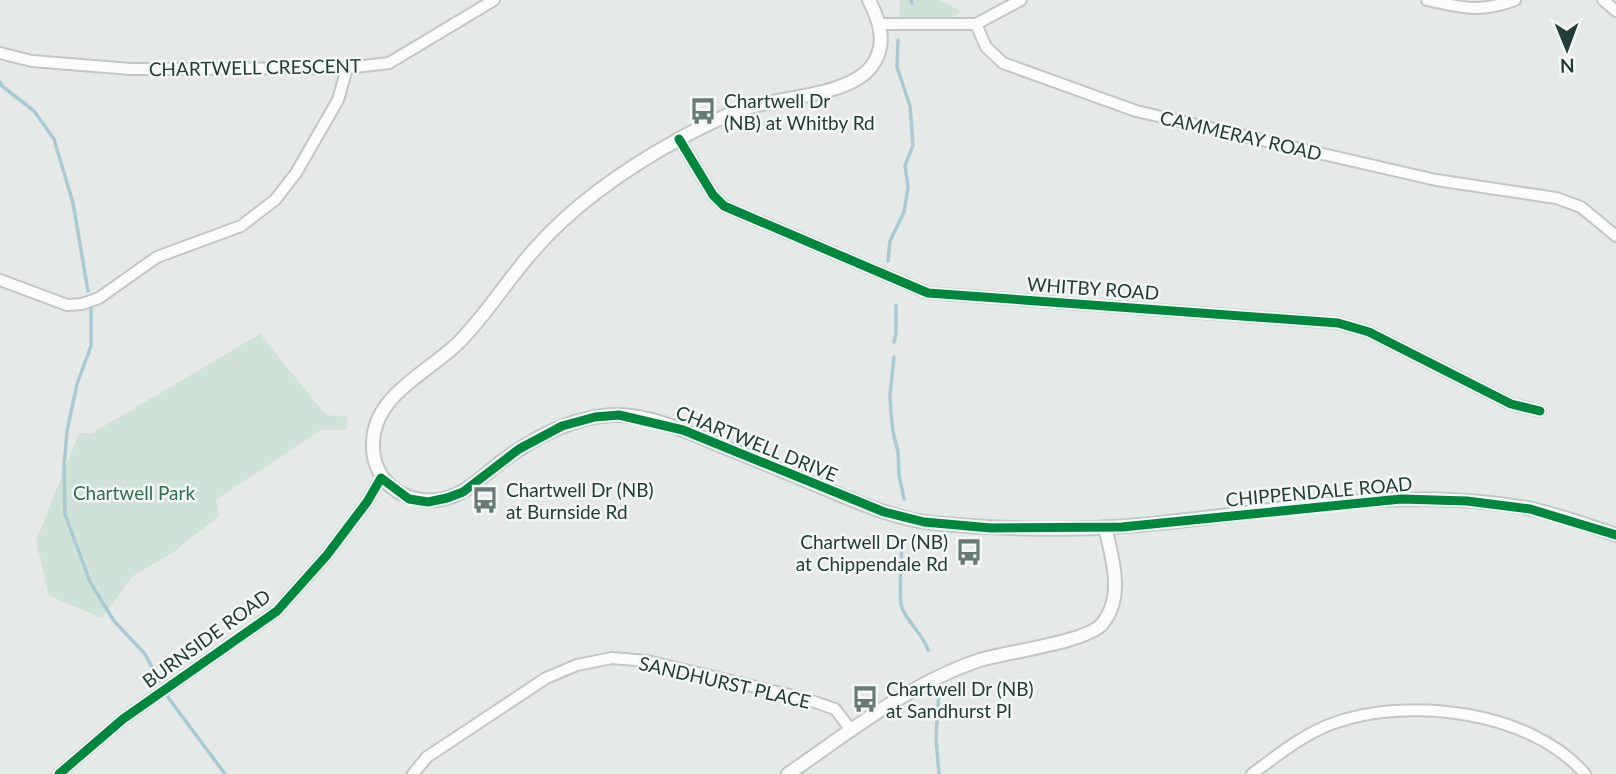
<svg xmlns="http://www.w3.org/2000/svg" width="1616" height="774" viewBox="0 0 1616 774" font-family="Lato,sans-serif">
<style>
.green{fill:#d0e2d7}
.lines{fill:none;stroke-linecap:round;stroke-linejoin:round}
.stream{stroke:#a9cad4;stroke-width:3.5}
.minor-casing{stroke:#c2c7c5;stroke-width:14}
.tertiary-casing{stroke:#c2c7c5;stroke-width:16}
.minor{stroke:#fbfcfc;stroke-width:10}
.tertiary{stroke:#fbfcfc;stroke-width:12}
.cycleway-casing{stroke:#f3f8f6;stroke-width:13}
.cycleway{stroke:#00873e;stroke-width:9}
.labels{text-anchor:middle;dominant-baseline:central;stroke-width:5;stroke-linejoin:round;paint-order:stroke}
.street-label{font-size:19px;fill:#243c38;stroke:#f3f8f6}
.poi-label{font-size:19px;fill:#243c38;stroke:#f3f8f6;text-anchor:start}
.park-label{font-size:19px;fill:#316f50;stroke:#f3f8f6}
</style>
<rect width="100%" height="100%" fill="#e5eae8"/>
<g class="green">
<polygon points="900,0 939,0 961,11 953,17 899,17"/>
<polygon points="260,334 326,415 347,417 346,430 321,430 216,500 219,516 175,551 133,576 102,618 49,596 36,541 79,433 92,433"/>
</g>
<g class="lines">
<g class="stream">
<polyline points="911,0 912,3"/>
<polyline points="0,82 2,86 34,111 54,139 73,203 88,291"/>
<polyline points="888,261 890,241 904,212 908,187 905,166 913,145 910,106 897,67 898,40"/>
<polyline points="91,305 91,346 77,384 67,431 64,466 65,514 90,582 114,621 145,654 159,681"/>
<polyline points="894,342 896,333 896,305"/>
<polyline points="894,357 890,395 891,413 893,432 898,452 899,475 904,499"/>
<path d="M902,542C902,555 898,599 902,608C908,623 923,634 928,650"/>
<polyline points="939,688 936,738 939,774"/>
<polyline points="164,692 225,774"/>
</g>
<defs>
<g id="minor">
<path d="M1427,0C1462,8 1481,13 1515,0"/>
<polyline points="1603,0 1616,11"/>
<polyline points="880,24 976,24"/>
<polyline points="976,24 986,47 1003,63 1136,111 1436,180 1556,198 1581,207 1616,236"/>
<polyline points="976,24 1021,0"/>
<polyline points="0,53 32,61 131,69 347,68 389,63 494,0"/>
<polyline points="679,139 713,195 724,206 928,293 1338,323 1369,332 1511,404 1540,411"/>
<polyline points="0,280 67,305 82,304 99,298 157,257 241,226 275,200 296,173 338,100 347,68"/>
<polyline points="59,774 123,719 277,611 327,555 367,502 381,478"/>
<polyline points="413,774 427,757 546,678 577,665 612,658 647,661 806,699 835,709 851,730"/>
<path d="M1252,774C1278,755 1303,734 1334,723C1409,696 1531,711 1585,774"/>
</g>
<g id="tertiary">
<path d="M869,0C880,22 888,45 871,67C848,96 780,97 746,108C724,116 701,127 681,138C628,167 574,204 534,250C507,280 485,317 456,345C425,374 374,396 373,443C371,485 412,510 450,497C469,491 485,474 501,462C533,438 572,417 613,415C646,414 681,429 712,442C750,457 788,473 826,489C860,503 895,519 933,523C998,529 1064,531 1128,526C1260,515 1395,484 1527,508C1557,514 1587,525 1616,535"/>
<path d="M788,774C848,733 910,683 980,660C1006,652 1087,642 1102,624C1125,597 1112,558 1105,527"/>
</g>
</defs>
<use href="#minor" class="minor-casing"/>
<use href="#tertiary" class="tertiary-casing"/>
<use href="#minor" class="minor"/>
<use href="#tertiary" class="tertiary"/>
<defs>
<g id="cycleway">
<polyline points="679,139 713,195 724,206 928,293 1338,323 1369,332 1511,404 1540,411"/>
<polyline points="59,774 123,719 277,611 327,555 367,502 381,478 409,499 428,502 447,498 463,492 519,449 562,426 595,417 619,415 683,430 884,512 924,522 991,528 1122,527 1401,499 1467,501 1530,509 1616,535"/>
</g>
</defs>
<use href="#cycleway" class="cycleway-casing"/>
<use href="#cycleway" class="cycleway"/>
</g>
<defs>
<symbol id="bus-bare" viewBox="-9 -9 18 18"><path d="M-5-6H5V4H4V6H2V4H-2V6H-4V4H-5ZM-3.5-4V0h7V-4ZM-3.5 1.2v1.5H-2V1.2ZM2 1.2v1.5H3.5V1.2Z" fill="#687976" stroke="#f3f8f6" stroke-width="2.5" paint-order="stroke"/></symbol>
</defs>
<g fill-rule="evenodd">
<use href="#bus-bare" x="684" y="92" width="38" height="38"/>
<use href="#bus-bare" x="466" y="481" width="38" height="38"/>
<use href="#bus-bare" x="950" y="533" width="38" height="38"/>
<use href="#bus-bare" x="846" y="680" width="38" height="38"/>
</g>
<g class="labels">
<g class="street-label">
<text transform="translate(255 67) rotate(-1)">CHARTWELL CRESCENT</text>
<text transform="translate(1241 135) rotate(13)">CAMMERAY ROAD</text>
<text transform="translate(1093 288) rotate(4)">WHITBY ROAD</text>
<text transform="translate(757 443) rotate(22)">CHARTWELL DRIVE</text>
<text transform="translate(1319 491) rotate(-5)">CHIPPENDALE ROAD</text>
<text transform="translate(206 638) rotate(-36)">BURNSIDE ROAD</text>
<text transform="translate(725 682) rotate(13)">SANDHURST PLACE</text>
</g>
<g class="poi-label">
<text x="724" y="100">Chartwell Dr<tspan x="724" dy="22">(NB) at Whitby Rd</tspan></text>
<text x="506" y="489">Chartwell Dr (NB)<tspan x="506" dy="22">at Burnside Rd</tspan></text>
<text x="948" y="541" text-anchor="end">Chartwell Dr (NB)<tspan x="948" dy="22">at Chippendale Rd</tspan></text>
<text x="886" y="688">Chartwell Dr (NB)<tspan x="886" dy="22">at Sandhurst Pl</tspan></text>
</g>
<g class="park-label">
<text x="134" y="492">Chartwell Park</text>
</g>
</g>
<g transform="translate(1567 49) rotate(179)" stroke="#f3f8f6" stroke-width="5" paint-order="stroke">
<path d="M0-5L12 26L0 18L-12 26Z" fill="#243c38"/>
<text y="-10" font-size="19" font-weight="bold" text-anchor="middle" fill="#243c38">N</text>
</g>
</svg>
